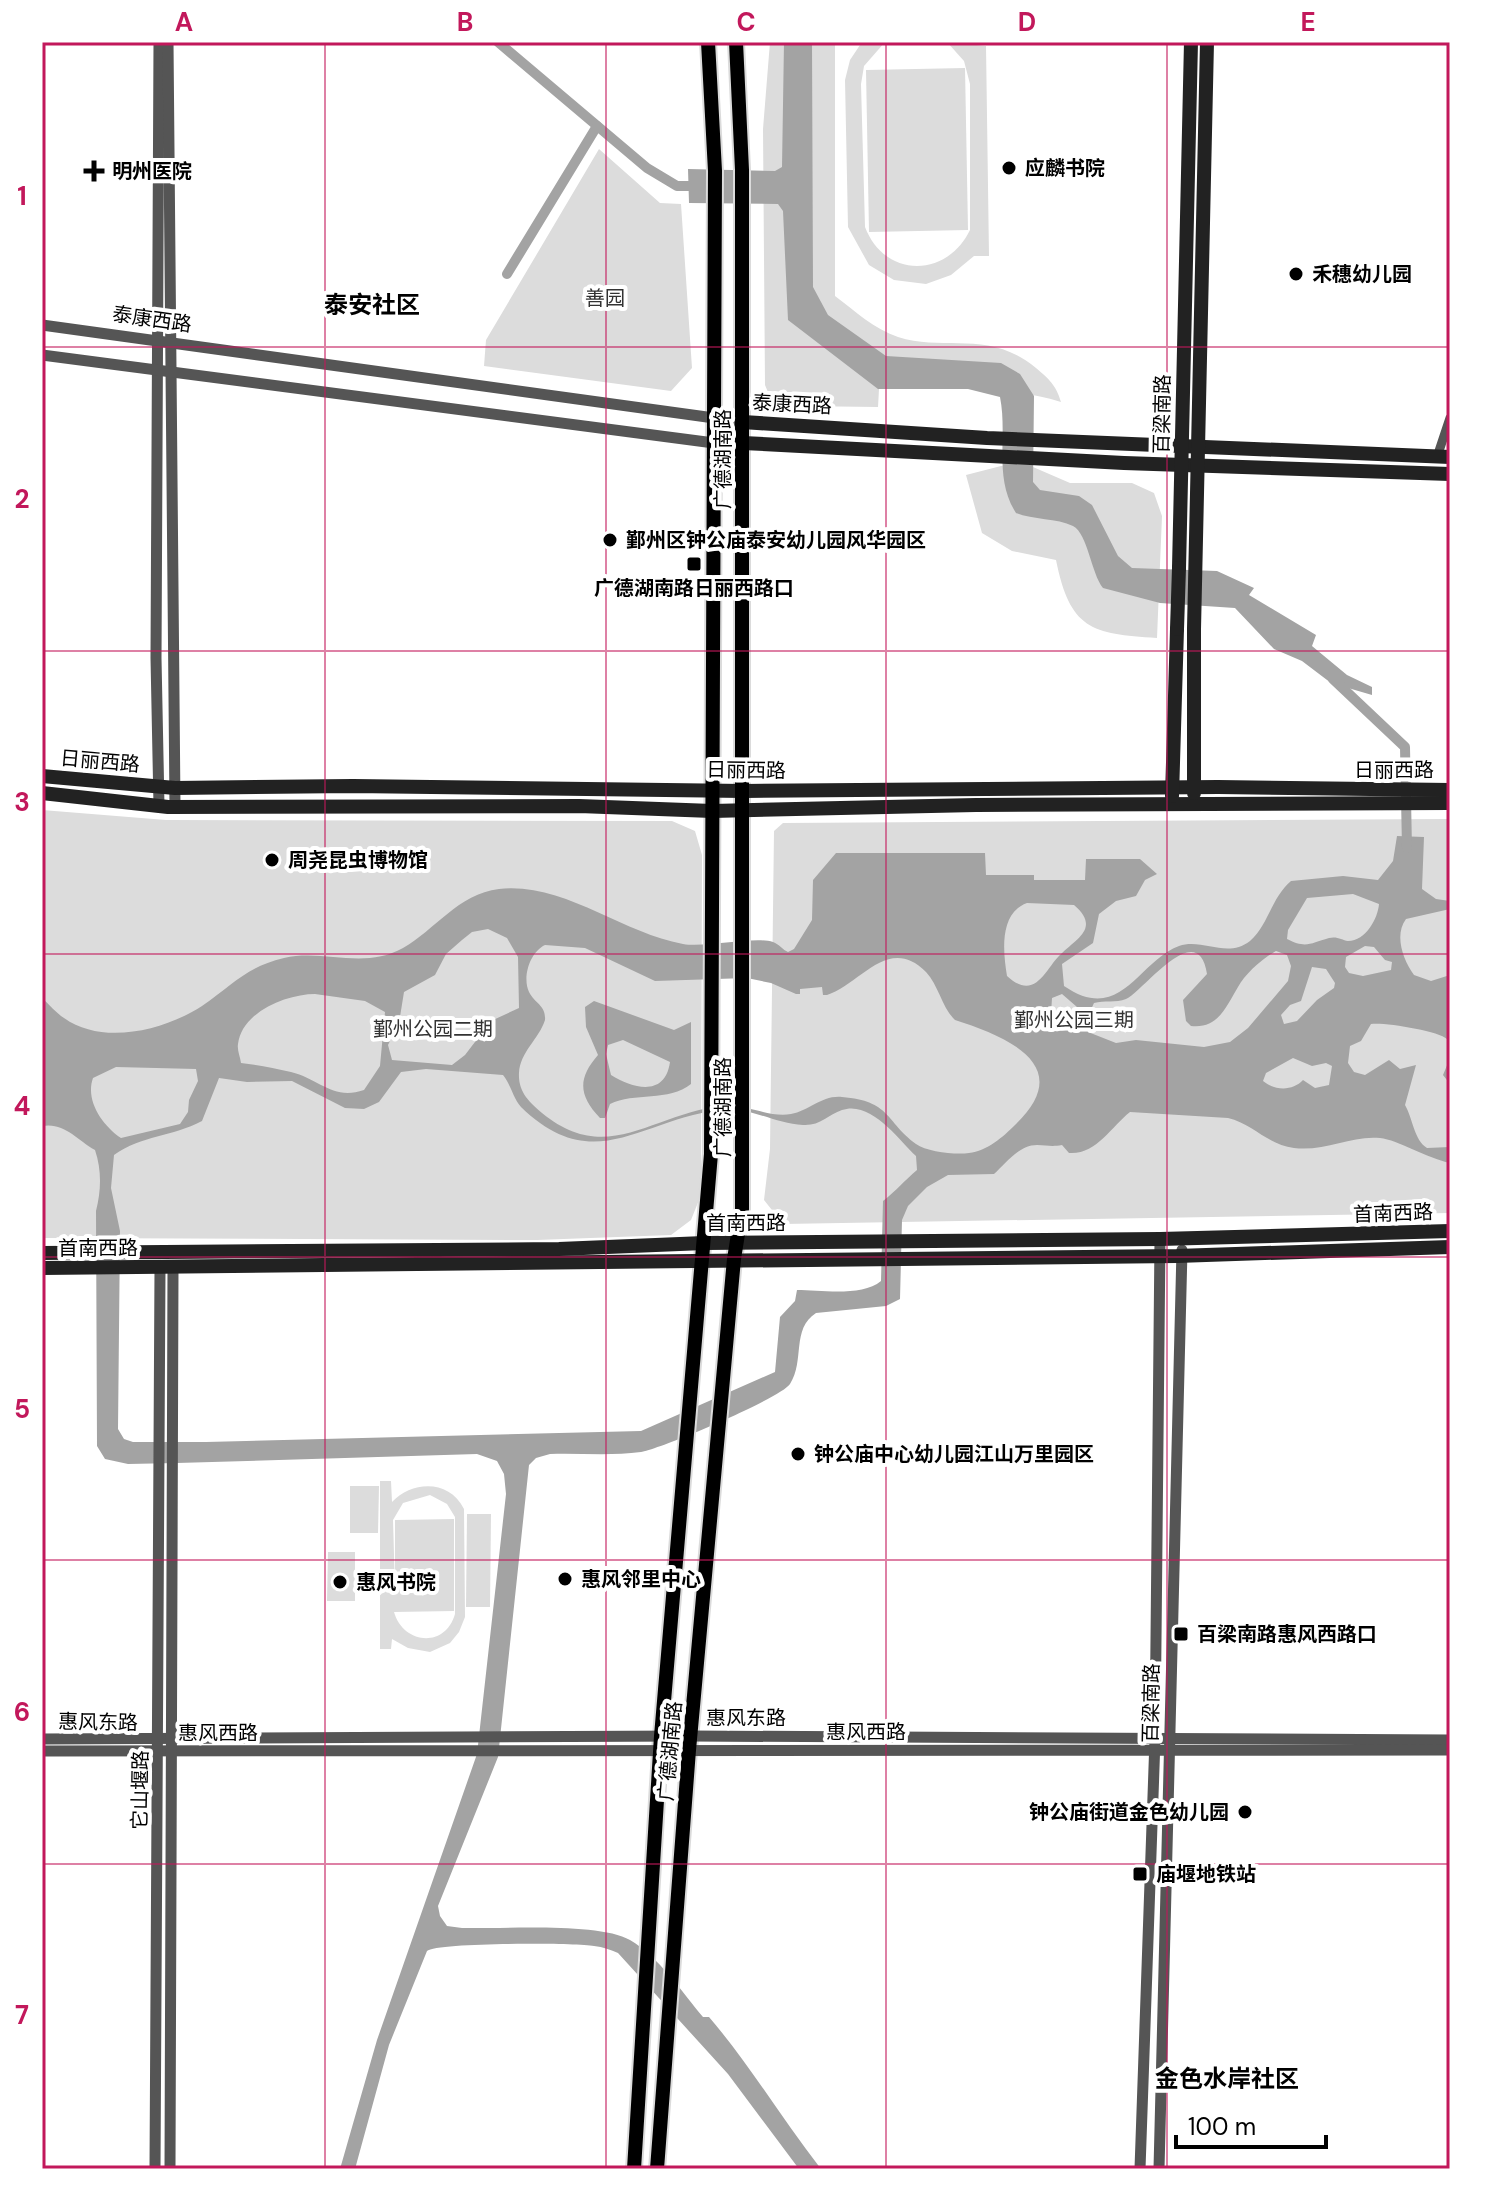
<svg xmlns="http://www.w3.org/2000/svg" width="1492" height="2211" viewBox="0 0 1492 2211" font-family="'DM Sans','Noto Sans SC',sans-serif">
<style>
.green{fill:#dcdcdc;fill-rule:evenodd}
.water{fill:#a3a3a3;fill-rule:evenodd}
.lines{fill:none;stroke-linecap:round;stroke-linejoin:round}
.canal{stroke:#a3a3a3;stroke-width:10}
.primary-casing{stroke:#dbdbdb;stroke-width:18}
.minor{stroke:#555;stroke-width:9}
.tertiary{stroke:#555;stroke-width:11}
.secondary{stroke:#222;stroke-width:14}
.primary{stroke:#000;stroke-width:14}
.secondary-bridge{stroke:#222;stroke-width:14}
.grid{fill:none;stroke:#c2185b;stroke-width:2;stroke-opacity:0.55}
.poi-dot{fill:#000;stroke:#fff;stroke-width:3}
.labels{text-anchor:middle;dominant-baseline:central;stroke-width:8;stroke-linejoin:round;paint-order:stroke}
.poi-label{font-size:20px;font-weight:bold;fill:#000;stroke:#fff;text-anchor:start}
.park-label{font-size:20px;fill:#333;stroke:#fff}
.street-label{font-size:20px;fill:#000;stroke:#fff}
.quarter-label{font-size:24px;font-weight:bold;fill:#000;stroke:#fff}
.neatline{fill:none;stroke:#c2185b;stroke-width:3}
.grid-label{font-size:26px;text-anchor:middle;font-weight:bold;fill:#c2185b}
</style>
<rect width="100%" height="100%" fill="#fff"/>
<g class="green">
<path d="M770,42H835V296C855,311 874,329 898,337C946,352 989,329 1036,368C1049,379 1056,385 1061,402C1004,384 939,389 879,389L878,407L797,406L770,397L765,385L763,129Z"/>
<path d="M862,42H885L864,66L861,84L865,227C885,279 947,278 970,230V84L964,61L947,42L986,46L989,256H974L951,275L926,284L894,280L869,265L848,227L845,80L850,60Z"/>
<polygon points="965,68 968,230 869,232 866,70"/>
<polygon points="599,149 660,203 681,204 692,368 671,391 484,366 486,340"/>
<path d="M1001,466L1033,467L1070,483H1132L1154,493L1162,516L1157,638C1091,634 1070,629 1056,560L1012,551L982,533L966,475Z"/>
<polygon points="42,810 166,820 672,821 695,831 702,855 701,1195 691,1220 671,1235 537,1240 42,1238"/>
<polygon points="1450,819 1450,1213 783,1224 764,1200 770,1149 774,831 783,823"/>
<path d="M380,1481H391L392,1502C412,1481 449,1479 464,1509L465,1617L459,1632L450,1643L430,1652L408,1648L392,1639L391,1649H380ZM430,1495L447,1504L455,1517V1614C445,1649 403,1644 394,1612L454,1611V1519L395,1520V1589L393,1520L403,1503Z"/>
<polygon points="350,1486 379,1486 378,1533 350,1533"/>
<polygon points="467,1514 491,1514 490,1607 466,1607"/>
<polygon points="328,1552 355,1552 355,1601 327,1601"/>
</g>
<g class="water">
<path d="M784,42H812L813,287L828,315L886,356L1001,363L1020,374L1034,396L1033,482L1040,490L1079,496L1092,505L1118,556L1132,568L1217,571L1254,588L1249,595L1316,635L1312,646L1347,675L1372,687V695L1331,683L1302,661L1274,649L1235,608L1160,603L1103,588C1091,573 1088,534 1073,526C1057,518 1033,520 1016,513C993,477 1008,437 1000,397L968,389H878L788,320L783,211L778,204L689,203L688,169L775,171L782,167Z"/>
<path d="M1397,836L1424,837L1422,889L1436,899L1450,901V909L1406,919C1394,935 1403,960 1414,975L1431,981L1450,975V1084L1443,1075L1448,1063L1447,1039C1439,1031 1384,1022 1371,1024L1361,1041L1350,1046L1348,1063L1354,1072L1365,1075L1389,1060L1400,1069L1416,1065L1405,1105C1413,1119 1414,1140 1427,1148L1450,1147V1163C1427,1158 1398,1140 1380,1138C1352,1135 1324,1152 1294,1148C1268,1145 1253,1124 1228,1118L1130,1112C1111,1127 1096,1155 1069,1153L1062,1145C1051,1147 1047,1145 1037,1145C1019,1145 1006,1163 994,1174L948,1175L927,1187L908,1206L902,1220L900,1299L886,1306L816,1313C791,1329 805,1361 790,1384C781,1398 661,1449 641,1452C611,1456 580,1453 550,1454L536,1458L529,1465L498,1757L438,1906L440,1916L447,1926L462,1928C501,1929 599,1922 630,1940C658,1956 682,1992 703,2017H709C751,2066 781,2118 821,2169H799L728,2074L618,1953C611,1950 603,1947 594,1946C573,1943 437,1942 427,1951L389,2045L355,2169H340L377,2040L477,1754L506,1494L504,1474L497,1461L477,1454L177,1463L128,1464L105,1459L97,1446L96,1211C101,1191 102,1171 95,1150C76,1139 64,1122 42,1126V998C49,1004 56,1013 64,1018C103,1046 165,1030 202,1006C233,985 246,967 284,958C324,949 364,970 403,948C435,930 458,894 499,889C564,882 621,933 683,944C706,948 754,936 773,942C779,944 783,950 788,952L794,949L812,920L813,880L836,853H985L986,875H1034V880H1085L1086,859H1140L1157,874L1145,880L1136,896L1116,901L1099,914L1093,943L1062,964L1064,986C1121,1025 1137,962 1179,946C1203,938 1227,959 1250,941C1268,926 1271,898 1291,881L1343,876L1378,880L1393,861ZM1353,894L1379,904C1378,918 1366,941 1348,941C1342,940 1337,936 1329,938C1311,943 1306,949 1287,939L1288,930L1307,898ZM1027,903L1074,905C1101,928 1076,939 1061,954C1046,967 1036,1003 1007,976C1003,952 999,913 1027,903ZM488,929L507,938L518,957L519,1008L491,1021L465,1055L452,1065L392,1060L388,1045L399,1023L404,992L435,975L446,954L462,940L472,932ZM545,945L585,948L655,981L747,978L771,983L796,994H800V989L822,987L823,995H827C860,985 888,934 926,972C939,986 942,1008 955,1020C1008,1037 1077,1066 1015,1125C1003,1137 987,1151 969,1153C956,1155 927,1152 916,1144C885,1121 891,1101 842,1097C822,1095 809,1111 791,1114C770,1118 746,1104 725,1106C654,1111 609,1168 542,1113C529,1102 518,1092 519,1073C520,1052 539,1039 545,1020C546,1005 535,1004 529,992C522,977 530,952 545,945ZM1365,946L1374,947L1385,960L1392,962L1391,970L1363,976L1349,973L1345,967L1346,957ZM1276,951L1287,955L1291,966L1288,981L1248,1028L1230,1042L1204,1047L1136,1040L1116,1043L1088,1032L1087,1018L1094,1003C1104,1000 1116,1003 1126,999C1142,993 1198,915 1207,974L1183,1000L1186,1021L1191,1026C1218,1029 1226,1007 1238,987C1245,974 1263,958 1276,951ZM1312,967L1326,969L1335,983L1334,988L1317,1000L1297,1021L1284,1024L1281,1015L1290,1005L1301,1001ZM315,994L365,1001L385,1012L380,1066L364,1090C333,1101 320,1079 291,1072C274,1068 258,1065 241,1063C240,1056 237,1050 238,1044C242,1011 288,994 315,994ZM1062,994L1077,1007V1026L1063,1027L1051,1014L1052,998ZM1293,1058L1312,1066L1326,1063L1332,1066L1329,1085L1315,1088L1303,1080C1293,1091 1275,1091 1263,1081L1266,1073ZM116,1067L196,1069L198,1081L189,1100L188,1112L180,1124L121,1138C102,1125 85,1100 93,1078ZM426,1069L503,1075C511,1085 513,1098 521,1107C594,1178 641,1119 720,1110C750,1106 775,1124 803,1125C820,1126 828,1115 842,1110C871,1100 899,1140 916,1156L917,1170C905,1180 896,1191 883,1201L881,1281C862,1297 821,1290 797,1290L795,1301L780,1317L775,1372L641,1431L206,1442H133L124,1439L118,1429L120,1231L111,1188L114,1155C142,1135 172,1137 202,1121L219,1078L247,1082L292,1081L345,1108L364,1109L379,1102L401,1072Z"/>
<path d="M594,1001L674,1030L691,1022V1084C669,1102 634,1092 610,1104L605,1118H600C578,1095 578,1078 598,1055L586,1027L585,1007ZM623,1040L670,1062C665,1097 634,1089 611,1075L606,1054L608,1045Z"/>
</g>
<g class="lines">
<g class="canal">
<polyline points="498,42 647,168 677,186 700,186"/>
<polyline points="507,274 597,126"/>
<polyline points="1333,679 1405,747 1407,848"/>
</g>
<defs>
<g id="primary">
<polyline points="634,2169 661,1736 711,1154 715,171 708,42"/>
<polyline points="657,2169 689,1750 734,1259 742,1209 742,170 736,42"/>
</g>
</defs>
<use href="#primary" class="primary-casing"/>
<polyline class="minor" points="1437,457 1450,418"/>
<g class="tertiary">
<polyline points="159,42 156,658 159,806"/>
<polyline points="168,42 175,807"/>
<polyline points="42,325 743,422"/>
<polyline points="42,355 714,443 743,443"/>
<polyline points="42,1739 691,1736 1450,1740"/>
<polyline points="42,1751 1450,1750"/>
<polyline points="155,2169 160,1268"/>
<polyline points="170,2169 173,1268"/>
<polyline points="1140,2169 1155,1739 1160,1239"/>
<polyline points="1159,2169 1182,1250"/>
</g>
<g class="secondary">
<polyline points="743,422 987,438 1450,457"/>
<polyline points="743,443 1124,463 1450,474"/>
<polyline points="1179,568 1191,42"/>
<polyline points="42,776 175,788 353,786 744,791 1218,787 1450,790"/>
<polyline points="42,793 168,807 579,806 712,811 976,805 1450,803"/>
<polyline points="1194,793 1194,629 1207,42"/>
<polyline points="1172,796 1177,629"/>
<polyline points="42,1253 559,1249 704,1243 1160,1239 1450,1231"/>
<polyline points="42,1268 1177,1256 1450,1247"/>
</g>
<use href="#primary" class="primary"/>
<polyline class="secondary-bridge" points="1177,629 1179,568"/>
</g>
<path class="grid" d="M325,42V2169M606,42V2169M886,42V2169M1167,42V2169M42,347H1450M42,651H1450M42,954H1450M42,1257H1450M42,1560H1450M42,1864H1450"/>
<g class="poi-dot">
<circle cx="1009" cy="168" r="8"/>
<path d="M90 159h8v8h8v8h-8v8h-8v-8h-8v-8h8z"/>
<circle cx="1296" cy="274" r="8"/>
<circle cx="610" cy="540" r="8"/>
<rect x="686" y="556" width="16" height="16" rx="4"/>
<circle cx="272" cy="860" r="8"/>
<circle cx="798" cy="1454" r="8"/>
<circle cx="565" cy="1579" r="8"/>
<circle cx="340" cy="1582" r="8"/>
<rect x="1173" y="1626" width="16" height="16" rx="4"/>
<circle cx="1245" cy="1812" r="8"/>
<rect x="1132" y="1866" width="16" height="16" rx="4"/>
</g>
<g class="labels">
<g class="poi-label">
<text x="1025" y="168">应麟书院</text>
<text x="112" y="171">明州医院</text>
<text x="1312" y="274">禾穗幼儿园</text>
<text x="626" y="540">鄞州区钟公庙泰安幼儿园风华园区</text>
<text x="694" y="588" text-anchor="middle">广德湖南路日丽西路口</text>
<text x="288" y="860">周尧昆虫博物馆</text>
<text x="814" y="1454">钟公庙中心幼儿园江山万里园区</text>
<text x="581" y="1579">惠风邻里中心</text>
<text x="356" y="1582">惠风书院</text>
<text x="1197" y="1634">百梁南路惠风西路口</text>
<text x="1229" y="1812" text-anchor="end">钟公庙街道金色幼儿园</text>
<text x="1156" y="1874">庙堰地铁站</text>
</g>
<g class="park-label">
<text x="605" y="298">善园</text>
<text x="1074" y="1020">鄞州公园三期</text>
<text x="433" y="1029">鄞州公园二期</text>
</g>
<g class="street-label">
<text transform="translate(152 319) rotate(8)">泰康西路</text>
<text transform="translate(792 404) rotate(3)">泰康西路</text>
<text transform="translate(1162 414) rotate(-89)">百梁南路</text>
<text transform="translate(723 459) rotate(-90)">广德湖南路</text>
<text transform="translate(100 761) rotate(5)">日丽西路</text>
<text transform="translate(746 770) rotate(1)">日丽西路</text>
<text x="1394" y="770">日丽西路</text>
<text transform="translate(723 1107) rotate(-90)">广德湖南路</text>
<text transform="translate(1393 1213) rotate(-2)">首南西路</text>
<text x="746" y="1223">首南西路</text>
<text x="98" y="1248">首南西路</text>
<text transform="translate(1151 1703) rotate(-89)">百梁南路</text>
<text x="746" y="1718">惠风东路</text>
<text transform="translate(98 1722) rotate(1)">惠风东路</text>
<text x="866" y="1732">惠风西路</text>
<text x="218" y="1733">惠风西路</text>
<text transform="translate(670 1751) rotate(-85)">广德湖南路</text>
<text transform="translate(140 1790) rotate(-89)">它山堰路</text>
</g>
<g class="quarter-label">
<text x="372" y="304">泰安社区</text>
<text x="1227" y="2078">金色水岸社区</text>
</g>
</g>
<rect width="1492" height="2211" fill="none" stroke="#ffffff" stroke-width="88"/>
<path d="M1176 2135v12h150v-12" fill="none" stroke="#000000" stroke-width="4"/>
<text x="1188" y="2135" font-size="24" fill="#000000" stroke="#ffffff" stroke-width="6" paint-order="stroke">100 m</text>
<rect x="44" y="44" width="1404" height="2123" class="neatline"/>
<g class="grid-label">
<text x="184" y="31">A</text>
<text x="465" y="31">B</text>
<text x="746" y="31">C</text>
<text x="1027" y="31">D</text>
<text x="1308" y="31">E</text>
<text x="22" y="205">1</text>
<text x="22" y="508">2</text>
<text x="22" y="811">3</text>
<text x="22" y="1115">4</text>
<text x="22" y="1418">5</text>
<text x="22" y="1721">6</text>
<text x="22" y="2024">7</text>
</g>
</svg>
